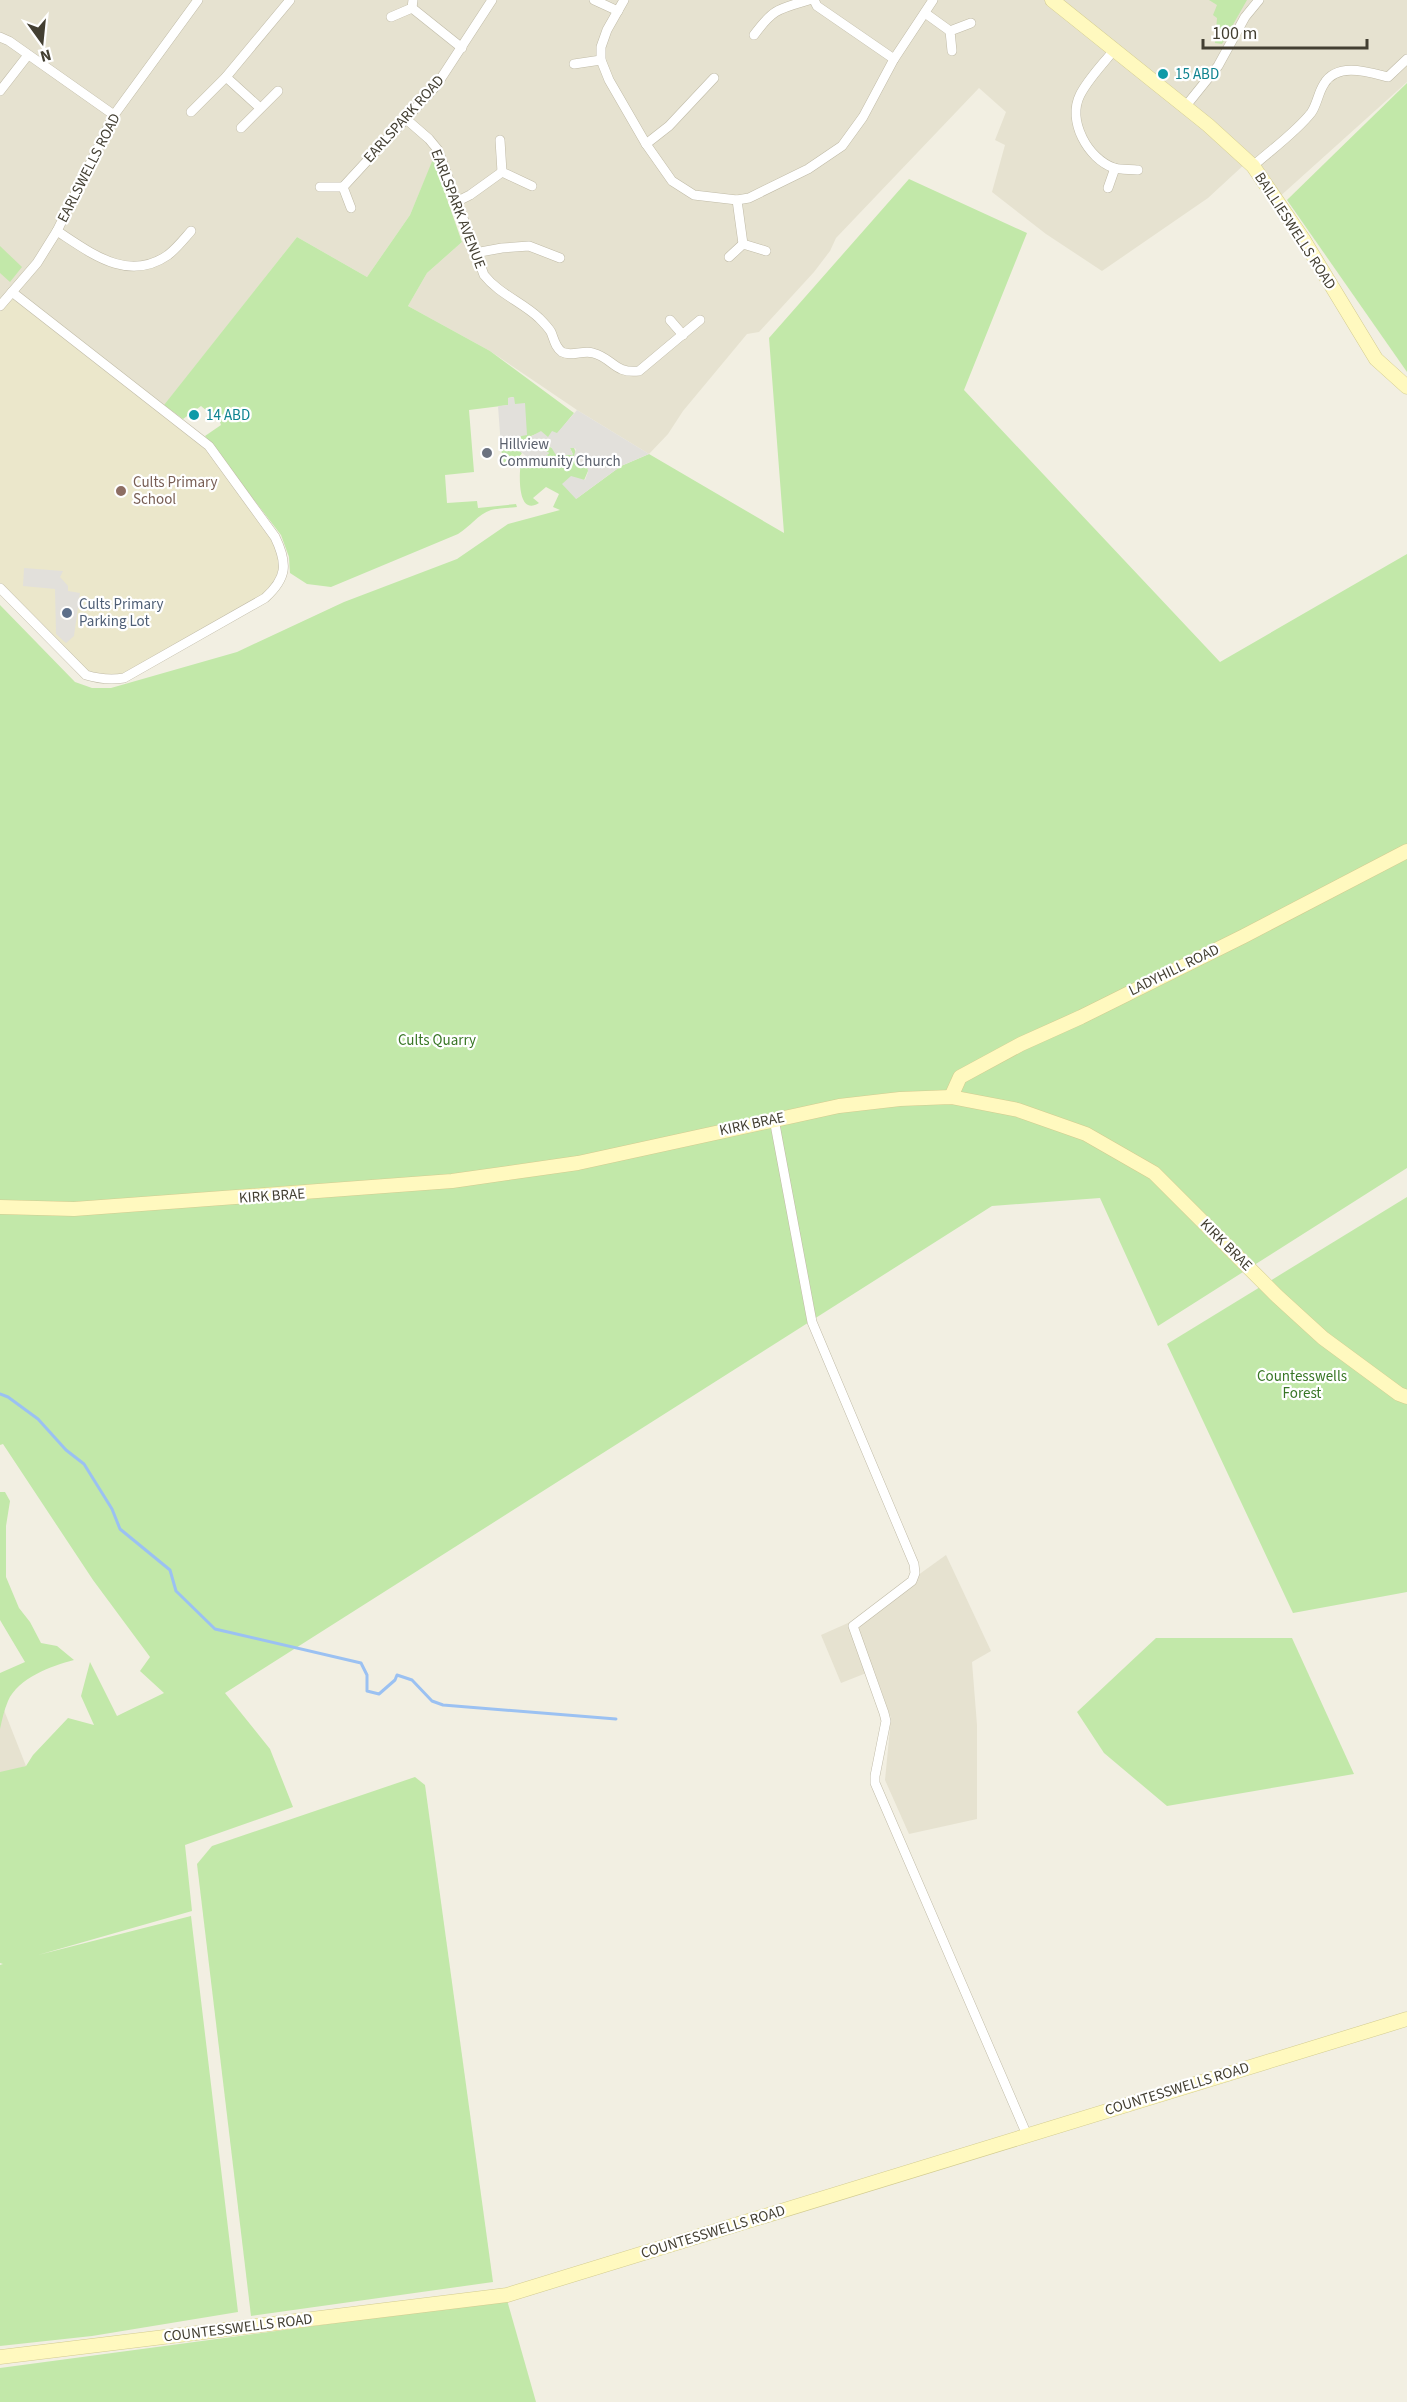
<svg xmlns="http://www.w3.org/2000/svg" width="1407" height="2402" viewBox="0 0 1407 2402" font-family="'Source Sans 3',sans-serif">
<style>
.residential{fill:#e6e2d0}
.education{fill:#ebe7cb}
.green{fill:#c2e8a9}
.parking{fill:#e2e0db}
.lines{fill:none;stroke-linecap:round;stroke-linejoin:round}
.stream{stroke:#9bc1f2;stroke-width:3}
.street-casing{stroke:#c0bba7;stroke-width:10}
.secondary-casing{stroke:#d3cc90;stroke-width:15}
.street{stroke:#fff;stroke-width:9}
.secondary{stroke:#fff9bf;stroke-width:14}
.culture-dot{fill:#0f9aa8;stroke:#fff;stroke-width:2}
.worship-dot{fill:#6b7280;stroke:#fff;stroke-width:2}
.education-dot{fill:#8d6e63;stroke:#fff;stroke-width:2}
.service-dot{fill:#5c6f8a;stroke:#fff;stroke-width:2}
.labels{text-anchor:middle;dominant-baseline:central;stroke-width:4.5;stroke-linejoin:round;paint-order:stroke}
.culture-label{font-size:15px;fill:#0d838f;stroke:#fff;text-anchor:start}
.street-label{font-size:15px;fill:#433f32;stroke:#fff}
.worship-label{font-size:15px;fill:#5b616d;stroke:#fff;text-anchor:start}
.education-label{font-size:15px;fill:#785e54;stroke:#fff;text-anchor:start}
.service-label{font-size:15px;fill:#4e5e75;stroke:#fff;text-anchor:start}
.park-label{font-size:15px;fill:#387625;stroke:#fff}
</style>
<rect width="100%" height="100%" fill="#f2efe2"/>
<g class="residential">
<polygon points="0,0 1407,0 1407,82 1277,199 1247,162 1208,198 1102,271 1046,234 992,192 1005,145 995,140 1006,112 979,88 836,238 830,251 814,272 759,332 747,334 683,411 668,434 649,454 577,410 490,351 408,306 427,273 462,242 467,234 437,151 410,215 367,277 297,237 162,408 0,306"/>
<polygon points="946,1555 991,1651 972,1662 977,1725 977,1819 909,1834 885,1780 891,1718 874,1670 841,1683 821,1635 857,1619"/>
<polygon points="0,1700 26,1766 0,1774"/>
</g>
<polygon class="education" points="12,292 209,446 275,537 284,566 274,589 124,678 86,675 0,589 0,306"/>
<g class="green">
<polygon points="1209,0 1247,0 1222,44 1215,43 1217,18 1213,15 1217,5"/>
<polygon points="1407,83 1407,372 1287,200"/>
<path d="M433,159L462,242L427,273L408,306L490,351L574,413L557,434L548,438L539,433L531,436L528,448L516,437L513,397L508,398L509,405L469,410L474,472L445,475L447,503L477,501L478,508L516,504L517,507C508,508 499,508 491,510C478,514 470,527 458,534L331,587L307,584L290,573L289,557L281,535L205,436L221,425L220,422L201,406L183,419L164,405L297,237L367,277L410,215Z"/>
<path d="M909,179L1027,233L964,390L1220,662L1407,554V1168L1158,1326L1100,1198L992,1206L225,1693L270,1749L293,1807L185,1845L192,1911L38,1955L191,1916L238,2312L92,2336L0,2346V1965L3,1964L0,1963V1772L26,1766L33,1755L68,1718L94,1725L81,1696L90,1662L117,1716L164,1693L140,1671L150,1657L93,1580L3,1444L0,1445V605L75,682L92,688H111L237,652L344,602L457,559L508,524L560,510L553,507L559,494L546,487L533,498L539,503C517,517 519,473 521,463L529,459L536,464L549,453L542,449L546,446L573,454L570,448H574L582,467L587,459L588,471L576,499L621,466L649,454L784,533L769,338Z"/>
<polygon points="0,246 22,267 10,282 0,273"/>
<polygon points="512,445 522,453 513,466 512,462 503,463 501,447"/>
<polygon points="1407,1197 1407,1592 1293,1613 1167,1344"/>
<path d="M0,1492H5L10,1501L6,1526V1577L19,1608L30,1622L41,1643L57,1646L74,1660C51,1666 18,1678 8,1701C4,1710 2,1720 0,1729V1673L25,1662L0,1620Z"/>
<polygon points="1156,1638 1292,1638 1354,1774 1167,1806 1104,1753 1077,1712"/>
<polygon points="415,1777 425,1785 493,2282 251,2316 197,1864 212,1846"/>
<polygon points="507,2300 536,2402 0,2402 0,2368"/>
</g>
<g class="parking">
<polygon points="514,397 515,404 525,403 527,435 516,437 527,447 528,438 541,431 548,437 552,431 557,433 577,410 649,454 621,466 576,499 562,484 571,476 585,480 588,472 587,461 583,467 573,459 576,449 574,448 570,448 573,455 556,455 551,447 546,446 543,449 549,453 536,464 512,445 501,447 498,406 508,405 508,398"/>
<polygon points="24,568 63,571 60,577 68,586 68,591 80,593 74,636 66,643 56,634 55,589 23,586"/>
</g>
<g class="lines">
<polyline class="stream" points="0,1394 8,1397 38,1419 66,1450 84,1464 112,1509 120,1529 170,1570 176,1591 215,1629 361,1663 367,1675 367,1691 379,1694 395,1680 397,1675 412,1680 432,1701 443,1705 616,1719"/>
<defs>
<g id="street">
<polyline points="594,0 618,11"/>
<polyline points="624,0 607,30 601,47 601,60 609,80 646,144 672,181 694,195 737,200 749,198 808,169 842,146 863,117 894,59 933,0"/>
<polyline points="814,0 817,6 894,59"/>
<polyline points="412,8 462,48"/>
<polyline points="925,13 950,31"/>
<polyline points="391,17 412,8 413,0"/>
<path d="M754,35C773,9 778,9 809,0"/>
<polyline points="0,37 9,41 114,115"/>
<path d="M1114,50C1103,64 1088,79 1080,95C1067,121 1088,159 1114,168C1121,170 1131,169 1138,170"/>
<polyline points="952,51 950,31 971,23"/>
<polyline points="574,64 601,60"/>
<polyline points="226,77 259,107"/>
<polyline points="0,91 28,55"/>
<polyline points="1185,107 1218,66 1245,17 1259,0"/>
<polyline points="191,112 226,77 290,0"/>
<path d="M406,119L429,139L438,150L484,275C499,294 522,302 539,318C543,322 548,327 551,332C554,339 555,347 562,352C571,357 583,350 593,353C613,358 614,374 639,371L700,320"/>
<polyline points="241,128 278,91"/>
<polyline points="500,140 502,172 532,186"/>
<polyline points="646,144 669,126 714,78"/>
<path d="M1253,166C1271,150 1296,132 1311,113C1317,105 1318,93 1324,84C1337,62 1368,72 1388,77L1407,59"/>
<polyline points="320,187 343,187 351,208"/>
<polyline points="343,187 436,86 492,0"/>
<polyline points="1108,188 1115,168"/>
<polyline points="737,200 743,244"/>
<polyline points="456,202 470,195 502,172"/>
<path d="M57,231C91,253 128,283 168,255C177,248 184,239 191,231"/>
<polyline points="475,253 502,248 529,246 560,258"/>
<polyline points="729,257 743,244 766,251"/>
<polyline points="0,306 37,263 57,231 114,115 198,0"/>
<polyline points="670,320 683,335"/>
<path d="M0,588L86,675C99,679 111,680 124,678L265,598C287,578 288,564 275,537L209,446L12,292"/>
<polyline points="774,1119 812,1322 914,1564 915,1573 912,1581 853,1626 884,1713 886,1721 875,1776 875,1783 1027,2135"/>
</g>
<g id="secondary">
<polyline points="1052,0 1208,125 1253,166 1303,239 1376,359 1407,387"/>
<polyline points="951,1097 960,1077 1021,1044 1081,1017 1244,936 1407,851"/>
<polyline points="0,1207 74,1209 452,1181 578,1163 839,1106 900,1099 951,1097 1018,1110 1086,1134 1154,1173 1277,1296 1323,1338 1399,1394 1407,1397"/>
<polyline points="0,2357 507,2295 1407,2019"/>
</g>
</defs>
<use href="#street" class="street-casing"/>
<use href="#secondary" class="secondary-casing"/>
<use href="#street" class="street"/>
<use href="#secondary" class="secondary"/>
</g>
<g class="culture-dot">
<circle cx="1163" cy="74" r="6"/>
<circle cx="194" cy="415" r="6"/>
</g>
<circle class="worship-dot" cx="487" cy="453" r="6"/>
<circle class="education-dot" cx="121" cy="491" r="6"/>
<circle class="service-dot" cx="67" cy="613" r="6"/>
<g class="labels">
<g class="culture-label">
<text x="1175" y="74">15 ABD</text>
<text x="206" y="415">14 ABD</text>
</g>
<g class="street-label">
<text transform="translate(404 119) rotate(-48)">EARLSPARK ROAD</text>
<text transform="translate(89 168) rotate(-63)">EARLSWELLS ROAD</text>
<text transform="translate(458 209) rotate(69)">EARLSPARK AVENUE</text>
<text transform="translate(1295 231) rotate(57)">BAILLIESWELLS ROAD</text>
<text transform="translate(1174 970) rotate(-26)">LADYHILL ROAD</text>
<text transform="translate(752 1124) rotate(-12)">KIRK BRAE</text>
<text transform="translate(272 1196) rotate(-4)">KIRK BRAE</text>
<text transform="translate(1226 1245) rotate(45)">KIRK BRAE</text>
<text transform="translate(1177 2089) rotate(-17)">COUNTESSWELLS ROAD</text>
<text transform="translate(713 2232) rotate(-17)">COUNTESSWELLS ROAD</text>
<text transform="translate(238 2328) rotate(-7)">COUNTESSWELLS ROAD</text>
</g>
<g class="worship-label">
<text x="499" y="444">Hillview<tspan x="499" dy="17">Community Church</tspan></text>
</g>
<g class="education-label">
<text x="133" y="482">Cults Primary<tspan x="133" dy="17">School</tspan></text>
</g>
<g class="service-label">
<text x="79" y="604">Cults Primary<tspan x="79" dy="17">Parking Lot</tspan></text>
</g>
<g class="park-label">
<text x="437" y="1040">Cults Quarry</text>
<text x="1302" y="1376">Countesswells<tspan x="1302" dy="17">Forest</tspan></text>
</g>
</g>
<g transform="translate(42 42) rotate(165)" stroke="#ffffff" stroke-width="4.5" paint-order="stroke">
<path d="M0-4.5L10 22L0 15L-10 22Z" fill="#433f32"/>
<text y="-9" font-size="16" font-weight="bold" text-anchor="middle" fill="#433f32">N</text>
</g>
<path d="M1203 39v9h164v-9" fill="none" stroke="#433f32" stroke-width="3"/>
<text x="1212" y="39" font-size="18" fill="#433f32" stroke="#ffffff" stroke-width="4.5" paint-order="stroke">100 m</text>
</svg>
